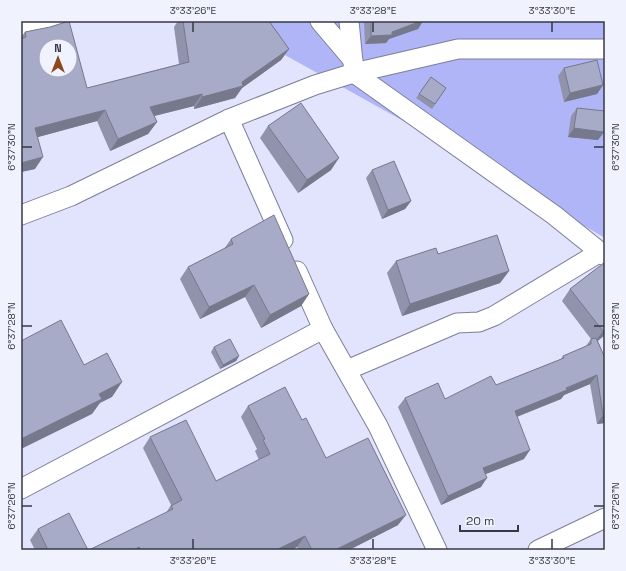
<svg xmlns="http://www.w3.org/2000/svg" width="626" height="571" viewBox="0 0 626 571" font-family="'Space Grotesk',sans-serif">
<style>
.green{fill:#afb5f7}
.lines{fill:none;stroke-linecap:round;stroke-linejoin:round}
.minor-casing{stroke:#7c7f9a;stroke-width:21}
.minor{stroke:#fff;stroke-width:19}
.wall{fill:#9093ab}
.shaded-wall{fill:#76788b}
.building{fill:#a8abc7;stroke:#76788b;fill-rule:evenodd}
.ticks{fill:none;stroke:#373844;stroke-width:1.5}
.neatline{fill:none;stroke:#373844;stroke-width:1.5}
.ticks-label{font-size:10px;text-anchor:middle;fill:#373844}
</style>
<rect width="100%" height="100%" fill="#e1e4fc"/>
<polygon class="green" points="224,21 605,21 605,238 425,133"/>
<g class="lines">
<defs>
<g id="minor">
<polyline points="320,21 353,60"/>
<polyline points="349,21 354,73 554,215 605,256"/>
<polyline points="21,32 40,28 54,21"/>
<polyline points="229,119 283,240"/>
<polyline points="21,215 71,196 229,119 315,85 354,73 458,49 605,49"/>
<polyline points="297,271 323,329 378,426 437,550"/>
<polyline points="347,370 457,323 479,322 494,316 600,252"/>
<polyline points="21,489 323,329"/>
<polyline points="538,550 605,518"/>
</g>
</defs>
<use href="#minor" class="minor-casing"/>
<use href="#minor" class="minor"/>
</g>
<g class="wall">
<polygon points="178,21 269,21 289,49 281,60 242,88 235,98 194,109 194,106 154,116 157,122 148,134 110,151 97,121 38,137 35,169 21,172 21,37 25,32 87,88 179,64 174,27"/>
<polygon points="364,21 423,21 418,29 389,39 386,43 365,44"/>
<polygon points="564,68 603,85 597,94 564,102 558,76"/>
<polygon points="431,77 446,88 432,109 416,98"/>
<polygon points="577,108 604,132 598,140 568,137 571,116"/>
<polygon points="268,126 331,170 298,193 260,138"/>
<polygon points="372,170 411,201 405,209 382,219 366,178"/>
<polygon points="231,239 309,294 301,306 261,328 245,297 200,319 180,279 188,267 224,249"/>
<polygon points="438,254 509,271 500,283 402,316 387,273 396,261"/>
<polygon points="605,262 605,335 598,341 605,358 605,423 597,424 590,384 564,395 561,399 517,417 524,459 485,474 481,487 441,505 398,407 405,398 445,399 496,385 561,359 563,356 586,346 591,339 562,301 570,289"/>
<polygon points="214,347 239,356 236,361 220,369 211,352"/>
<polygon points="248,406 302,420 326,458 398,525 349,550 299,550 297,547 291,550 89,550 166,513 171,505 143,448 150,437 216,481 259,460 255,451 257,449 241,417"/>
<polygon points="38,529 88,550 35,550 30,540"/>
</g>
<g class="shaded-wall">
<polygon points="421,21 423,21 418,29 389,39 386,43 365,44 371,36 392,32"/>
<polygon points="289,49 281,60 242,88 235,98 194,109 202,97 242,82"/>
<polygon points="603,85 597,94 564,102 570,93"/>
<polygon points="202,94 194,106 142,119 150,107"/>
<polygon points="105,110 97,121 27,140 35,128"/>
<polygon points="157,122 148,134 110,151 118,139"/>
<polygon points="574,128 604,132 598,140 568,137"/>
<polygon points="43,157 35,169 21,172 21,163"/>
<polygon points="339,158 331,170 298,193 307,180"/>
<polygon points="411,201 405,209 382,219 388,210"/>
<polygon points="509,271 500,283 402,316 410,304"/>
<polygon points="254,285 245,297 200,319 209,307"/>
<polygon points="309,294 301,306 261,328 270,315"/>
<polygon points="605,329 605,335 594,343 603,331"/>
<polygon points="239,356 236,361 220,369 223,365"/>
<polygon points="597,375 590,384 564,395 561,399 508,420 515,411"/>
<polygon points="122,382 112,397 100,403 92,414 21,449 21,439 99,394"/>
<polygon points="605,414 605,423 597,424 603,415"/>
<polygon points="530,450 524,459 476,478 483,468"/>
<polygon points="487,478 481,487 441,505 448,496"/>
<polygon points="406,515 398,525 349,550 335,550"/>
<polygon points="305,536 297,547 291,550 276,550"/>
</g>
<g class="building">
<path d="M69,21L87,88L189,62L183,21H269L289,49L242,82L243,86L202,97V94L150,107L157,122L118,139L105,110L35,128L43,157L21,163V39L26,37L25,32L50,27ZM46,46H70V70H46Z"/>
<polygon points="371,21 421,21 392,32 392,35 371,36"/>
<polygon points="597,60 603,85 570,93 564,68"/>
<polygon points="431,77 446,88 435,104 419,94"/>
<polygon points="301,103 339,158 307,180 268,126"/>
<polygon points="577,108 605,111 605,123 604,132 574,128"/>
<polygon points="394,161 411,201 388,210 372,170"/>
<polygon points="274,215 309,294 270,315 254,285 209,307 188,267 233,244 231,239"/>
<polygon points="497,235 509,271 410,304 396,261 436,248 438,254"/>
<polygon points="605,262 605,329 603,331 570,289"/>
<polygon points="61,320 84,365 107,353 122,382 99,394 102,399 21,439 21,341"/>
<polygon points="596,338 605,358 605,414 603,415 597,375 566,388 567,390 515,411 530,450 483,468 487,478 448,496 405,398 438,383 445,399 491,376 496,385 564,358 563,356 591,344 591,339"/>
<polygon points="230,339 239,356 223,365 214,347"/>
<polygon points="285,387 302,420 306,418 326,458 368,438 406,515 335,550 312,550 305,536 276,550 141,550 139,547 134,550 89,550 173,509 171,506 182,500 150,437 186,420 216,481 270,454 263,440 265,439 248,406"/>
<polygon points="69,513 88,550 48,550 38,529"/>
</g>
<path class="ticks" d="M193,22V32M373,22V32M552,22V32M22,147H32M594,147H604M22,326H32M594,326H604M22,506H32M594,506H604M193,539V549M373,539V549M552,539V549"/>
<rect width="626" height="571" fill="none" stroke="#f0f2fe" stroke-width="44"/>
<g transform="translate(58 58)"><circle r="19" fill="#f0f2fe" stroke="#a6a8b4"/>
<path d="M0-3L7 15L0 10L-7 15Z" fill="#8c471e"/>
<text y="-6" font-size="11" font-weight="bold" text-anchor="middle" fill="#373844">N</text>
</g>
<path d="M460 525v6h58v-6" fill="none" stroke="#373844" stroke-width="2"/>
<text x="466" y="525" font-size="12" fill="#373844" stroke="#f0f2fe" stroke-width="3" paint-order="stroke">20 m</text>
<rect x="22" y="22" width="582" height="527" class="neatline"/>
<g class="ticks-label">
<text x="193" y="14">3°33'26"E</text>
<text x="373" y="14">3°33'28"E</text>
<text x="552" y="14">3°33'30"E</text>
<text transform="translate(11 147) rotate(-90)" y="4">6°37'30"N</text>
<text transform="translate(615 147) rotate(-90)" y="4">6°37'30"N</text>
<text transform="translate(11 326) rotate(-90)" y="4">6°37'28"N</text>
<text transform="translate(615 326) rotate(-90)" y="4">6°37'28"N</text>
<text transform="translate(11 506) rotate(-90)" y="4">6°37'26"N</text>
<text transform="translate(615 506) rotate(-90)" y="4">6°37'26"N</text>
<text x="193" y="564">3°33'26"E</text>
<text x="373" y="564">3°33'28"E</text>
<text x="552" y="564">3°33'30"E</text>
</g>
</svg>
